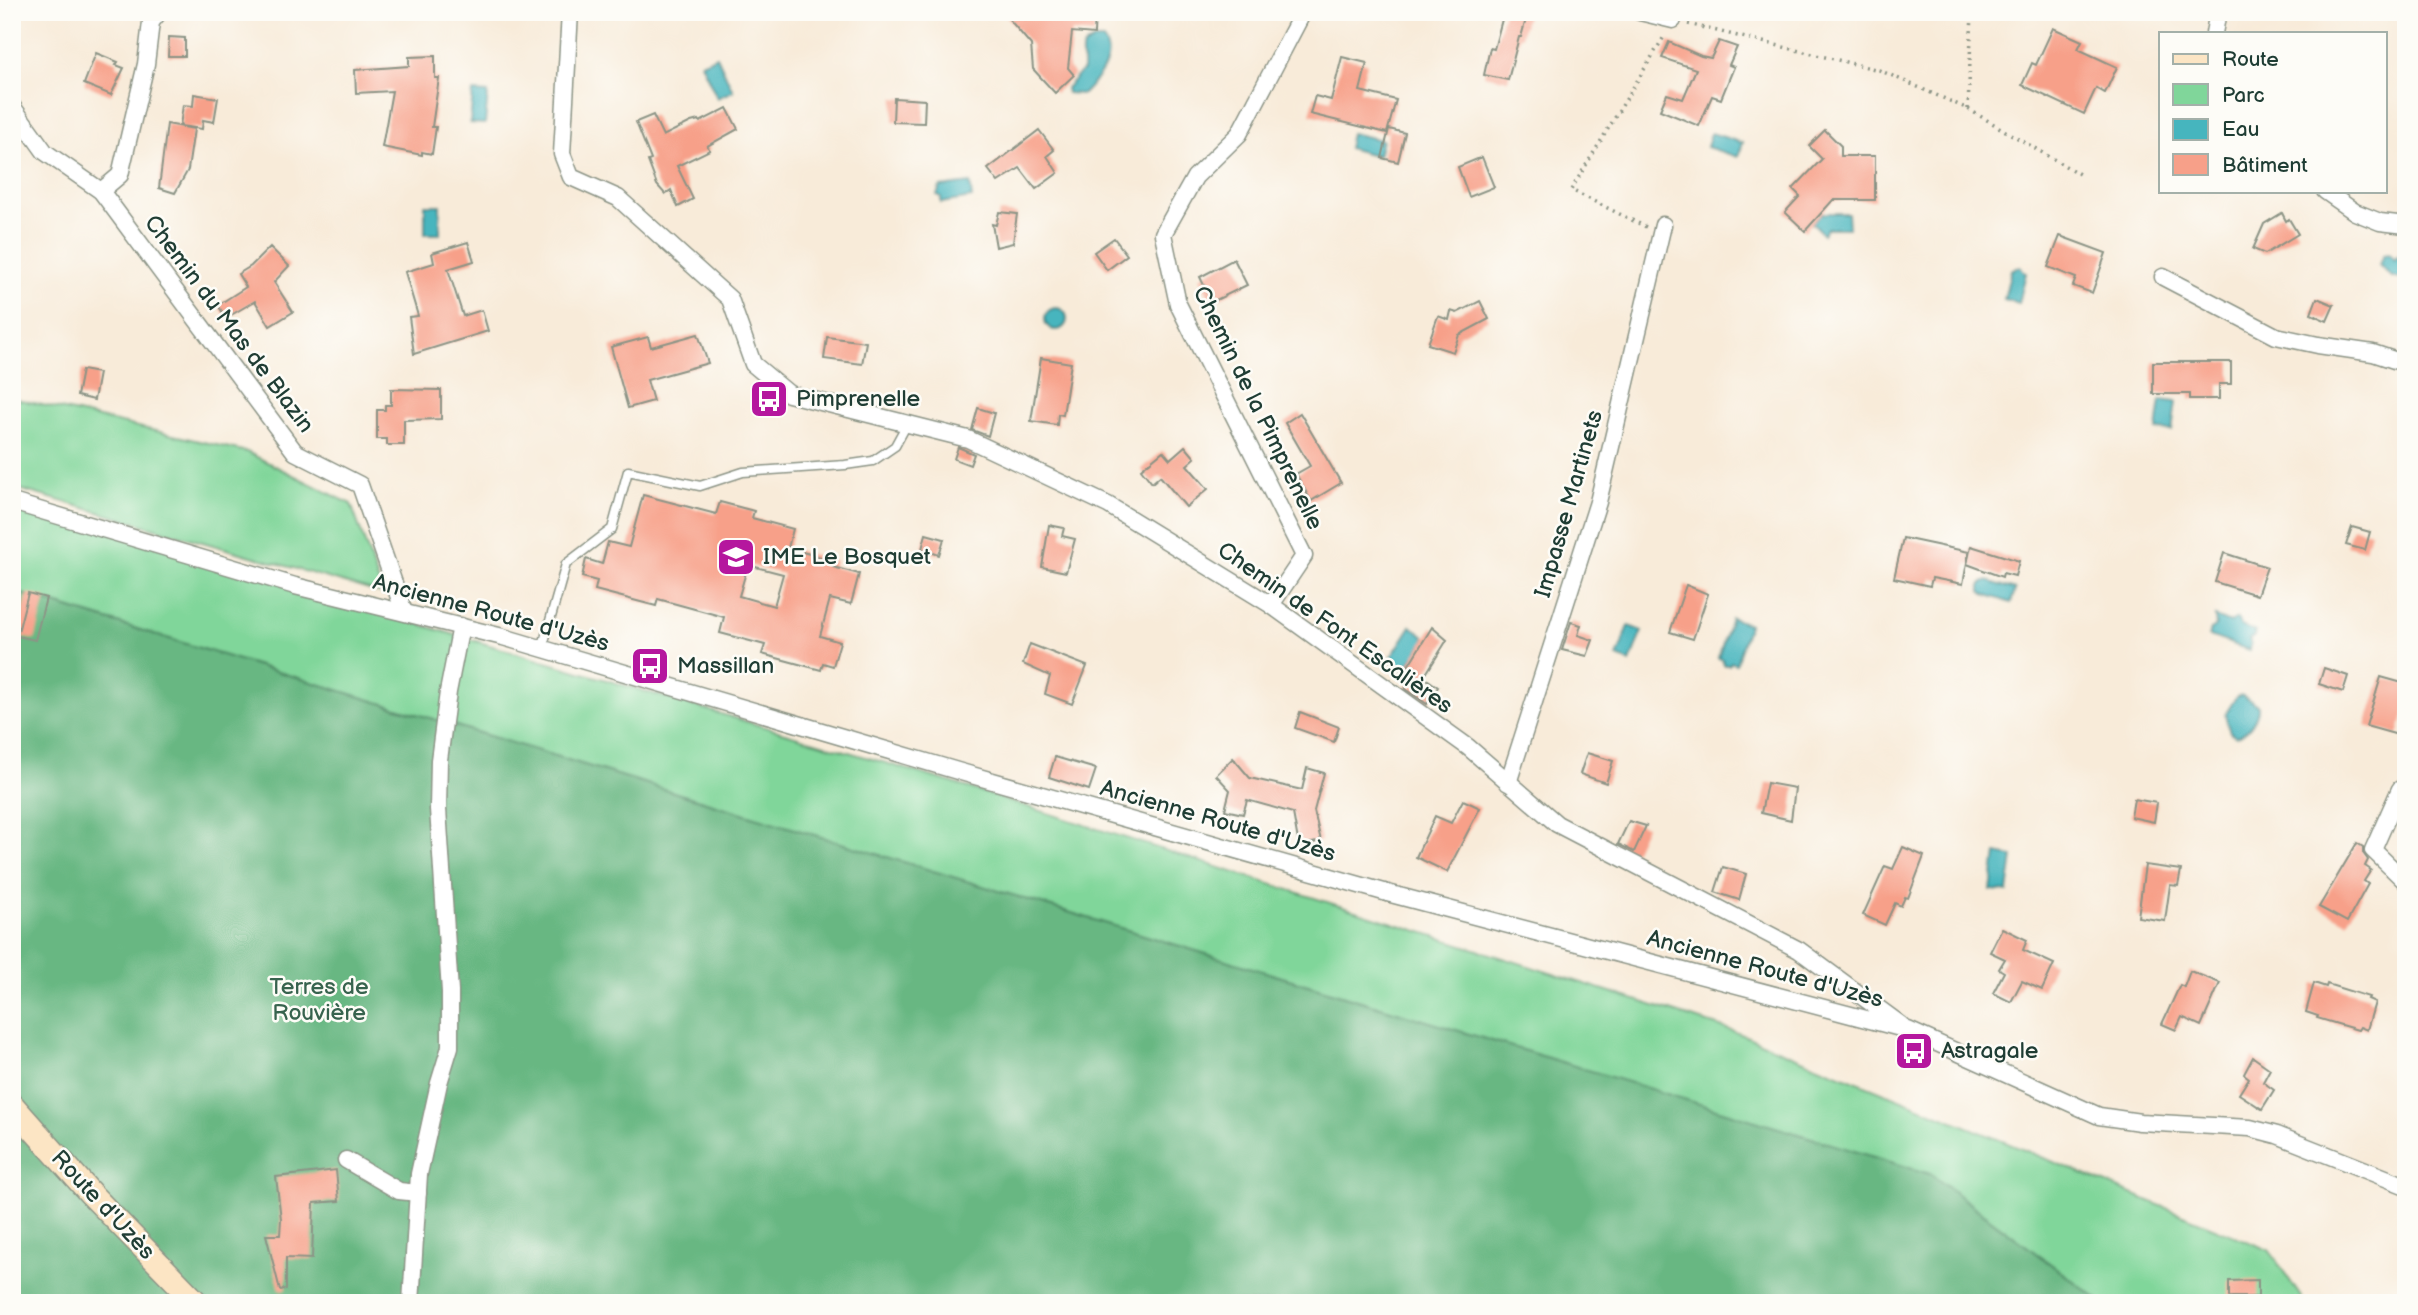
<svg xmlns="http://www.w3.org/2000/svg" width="2418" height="1315" viewBox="0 0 2418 1315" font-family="'Balsamiq Sans',sans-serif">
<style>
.green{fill:#80d69a;stroke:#508a67;stroke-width:2}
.forest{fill:#68b782;stroke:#447a5b;stroke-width:2}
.water{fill:#46b5be;stroke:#327979;stroke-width:2}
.building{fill:#f7a089;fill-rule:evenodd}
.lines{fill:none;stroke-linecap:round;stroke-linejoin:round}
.lane-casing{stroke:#8c9486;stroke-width:11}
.street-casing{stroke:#8c9486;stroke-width:19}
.secondary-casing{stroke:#8c9486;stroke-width:26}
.path{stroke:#8c9486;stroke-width:3.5;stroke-dasharray:2 5;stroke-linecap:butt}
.lane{stroke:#fff;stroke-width:8}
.street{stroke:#fff;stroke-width:16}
.secondary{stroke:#fce5c4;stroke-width:23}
.labels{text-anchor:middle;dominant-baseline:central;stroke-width:5;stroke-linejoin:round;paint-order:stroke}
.street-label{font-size:23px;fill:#1f3d34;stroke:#fdfcf7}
.poi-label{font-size:23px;fill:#1f3d34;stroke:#fdfcf7;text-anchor:start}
.park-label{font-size:23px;fill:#37634e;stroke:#fdfcf7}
</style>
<rect width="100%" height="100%" fill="#fdfcf7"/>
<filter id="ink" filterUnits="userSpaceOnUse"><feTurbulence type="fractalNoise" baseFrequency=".0143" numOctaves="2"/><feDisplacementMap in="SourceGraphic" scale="14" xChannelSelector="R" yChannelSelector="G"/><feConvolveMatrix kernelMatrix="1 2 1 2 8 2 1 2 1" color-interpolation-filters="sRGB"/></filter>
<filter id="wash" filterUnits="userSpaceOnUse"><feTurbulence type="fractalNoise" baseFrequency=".00686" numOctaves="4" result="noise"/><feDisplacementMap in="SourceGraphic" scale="28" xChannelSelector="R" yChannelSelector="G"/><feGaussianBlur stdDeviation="1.57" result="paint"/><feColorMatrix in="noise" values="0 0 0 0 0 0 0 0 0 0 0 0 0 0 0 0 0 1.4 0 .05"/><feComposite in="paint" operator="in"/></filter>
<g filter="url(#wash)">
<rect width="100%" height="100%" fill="#f8ebd9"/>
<g class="green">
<polygon points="12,398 247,452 351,504 383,594 12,487"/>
<polygon points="12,503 953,783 1733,1031 2269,1250 2305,1303 2103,1303 1929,1174 12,591"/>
</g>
<polygon class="forest" points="12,591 1930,1174 2103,1303 12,1303"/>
<g class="water">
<path d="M1094,40H1103C1117,58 1096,81 1083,94L1067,93L1066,88L1083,70C1085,54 1074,50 1094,40Z"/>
<polygon points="717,56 733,91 717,98 701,63"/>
<polygon points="473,92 488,93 485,124 470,123"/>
<polygon points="1351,133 1382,140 1378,156 1348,148"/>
<polygon points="1711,133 1743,143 1738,157 1707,147"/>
<polygon points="970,183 972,198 941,203 941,197 937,195 940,187"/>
<rect x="425" y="205" width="15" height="29"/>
<polygon points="1822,213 1848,213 1849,228 1827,228 1823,234 1812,223"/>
<polygon points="2390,254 2395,260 2397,256 2404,259 2403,264 2406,266 2406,276 2403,279 2392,277 2379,265 2383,255"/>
<polygon points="2017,267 2020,267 2026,273 2019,303 2004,299 2011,270"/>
<circle cx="1056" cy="319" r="11"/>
<polygon points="2161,400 2176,402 2172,431 2157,430"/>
<polygon points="1988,581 2015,590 2011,603 1984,594 1981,591 1981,584"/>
<polygon points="2215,617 2230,623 2237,619 2241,626 2256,632 2254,637 2249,639 2251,644 2249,650 2209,636 2211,630 2216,627"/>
<polygon points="1731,618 1749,624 1736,664 1731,662 1729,665 1724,665 1722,659 1718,658"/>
<polygon points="1411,626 1426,638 1405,671 1390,659"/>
<polygon points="1629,626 1642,631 1630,662 1617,657"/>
<path d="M2241,695L2258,705C2259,716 2248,734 2236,736L2230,732L2225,715L2236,697Z"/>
<polygon points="1996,854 2013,857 2008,892 1991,890"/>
</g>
<g id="blocks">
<g class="building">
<polygon points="1003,12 1095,12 1094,34 1072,32 1068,68 1074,75 1055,93 1033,69 1031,45"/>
<polygon points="1504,12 1528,12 1521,37 1519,37 1508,80 1484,75 1490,48 1494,49"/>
<polygon points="2053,28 2082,41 2078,49 2117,67 2105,93 2096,88 2084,114 2022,85 2032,63 2036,65"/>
<polygon points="169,37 185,38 185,56 168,56"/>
<polygon points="1719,41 1737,47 1729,65 1734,67 1721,99 1712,96 1699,126 1660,110 1667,94 1683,99 1696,69 1662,58 1669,42 1701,56 1711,58"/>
<polygon points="96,53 118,62 116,65 124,68 111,95 84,84"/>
<polygon points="435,56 435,78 439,78 432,127 436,127 432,154 422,152 422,155 382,147 392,91 356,93 355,70 409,66 409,57"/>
<polygon points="1342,57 1367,63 1360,91 1396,100 1387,133 1310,114 1315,96 1331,100"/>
<polygon points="194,94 218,98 214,122 203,120 202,129 180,126 183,105 193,106"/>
<polygon points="894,98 925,100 924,123 893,122"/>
<polygon points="727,108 738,129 707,146 710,150 677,166 693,199 678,207 671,190 665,194 657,185 648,161 651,160 636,122 653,115 663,136 691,122 699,120 700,122"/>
<polygon points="167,124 194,129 188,170 175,193 159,188"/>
<polygon points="1389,129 1405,133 1398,162 1382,158"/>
<polygon points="1039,130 1054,150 1047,156 1058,173 1036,189 1020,168 998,182 988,169"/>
<polygon points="1825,130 1841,146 1841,156 1875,156 1875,200 1833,200 1805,231 1785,212 1800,196 1793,189 1822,159 1809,146"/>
<polygon points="1482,157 1494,187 1469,197 1458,167"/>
<polygon points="999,212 1017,214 1013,243 996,247 992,224 996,225"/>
<polygon points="2282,213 2286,221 2289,219 2298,234 2265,254 2253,249 2264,224"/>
<polygon points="2060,236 2106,253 2092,293 2073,286 2076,278 2048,267"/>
<polygon points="1114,238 1127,255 1107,270 1094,252"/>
<polygon points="468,242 474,261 448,269 463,316 482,310 488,331 414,354 409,317 418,316 405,272 434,263 432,253"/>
<polygon points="270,247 289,266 274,282 293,312 270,326 255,301 226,318 218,305 246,287 238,274 251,266"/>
<polygon points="1234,259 1247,285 1212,302 1200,277"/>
<polygon points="2317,298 2334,305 2327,321 2311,314"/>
<polygon points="1480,301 1489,319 1459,335 1453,352 1428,344 1438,316 1449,320 1451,311 1457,313"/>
<polygon points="698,334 708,363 647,380 653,401 628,408 611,347 648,337 651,347"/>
<polygon points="827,337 866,342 862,364 824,359"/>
<polygon points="1041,358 1071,363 1063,415 1058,414 1057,425 1031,421"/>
<polygon points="2153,362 2231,362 2231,384 2219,384 2219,399 2190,399 2190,394 2153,394"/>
<polygon points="82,370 99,373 94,400 77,396"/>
<polygon points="391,389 441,390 441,419 404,420 404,445 387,445 387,439 377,439 377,410 385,410 385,405 391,405"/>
<polygon points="978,408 994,413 988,436 972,430"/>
<polygon points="1300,413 1341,483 1311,501 1296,474 1310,466 1285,423"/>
<polygon points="1185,446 1195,458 1187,465 1208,489 1186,507 1160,476 1152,483 1141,469 1163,451 1170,459"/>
<polygon points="958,447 974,454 970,465 954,459"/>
<path d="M643,495L716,514L720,502L754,511L752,518L793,529L788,548L835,561L833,567L859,574L851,604L830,599L820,636L840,642L833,666L823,663L821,670L762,654L765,645L720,633L724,617L658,599L656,606L595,590L597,581L582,577L586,559L602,564L608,542L629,547ZM748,565L783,574L774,606L739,596Z"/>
<polygon points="1049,525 1064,528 1062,536 1075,539 1066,572 1042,567"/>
<polygon points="2352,527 2370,532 2365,550 2346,545"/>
<polygon points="926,534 944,539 939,555 922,549"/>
<polygon points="1903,538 1969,552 1963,584 1932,578 1930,586 1894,578"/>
<polygon points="1971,546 2019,561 2015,576 2003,573 2002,577 1967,564"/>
<polygon points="2224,553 2267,567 2257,595 2215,582"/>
<polygon points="1686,585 1708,594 1693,639 1670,632"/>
<polygon points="28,593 46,598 35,640 17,636"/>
<polygon points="1571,622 1581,625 1578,635 1593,640 1587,656 1562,650"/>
<polygon points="1432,627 1447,640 1424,677 1438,687 1427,704 1405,689 1412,677 1405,671"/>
<polygon points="1030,644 1087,666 1072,704 1045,694 1050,676 1023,664"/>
<polygon points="2324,668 2348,676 2343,692 2319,684"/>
<polygon points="2381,677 2406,684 2406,709 2398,735 2366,726"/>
<polygon points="1300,712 1339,727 1334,742 1295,728"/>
<polygon points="1587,753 1613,761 1606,783 1580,774"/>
<polygon points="1055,757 1096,769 1089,790 1049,777"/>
<polygon points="1233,758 1250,778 1302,790 1307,768 1324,773 1314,811 1321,841 1299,846 1293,813 1247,800 1243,814 1225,810 1230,790 1216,775"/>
<polygon points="1767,783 1795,788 1791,820 1761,813"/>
<polygon points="2134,799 2157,803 2154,822 2131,817"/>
<polygon points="1463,800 1480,808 1447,872 1416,857 1435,816 1451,823"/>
<polygon points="1629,821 1646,826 1634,852 1618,844"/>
<polygon points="2357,843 2363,847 2363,853 2368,860 2365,866 2371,870 2364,881 2368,884 2347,922 2319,907"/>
<polygon points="1903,847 1924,856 1908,898 1905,897 1901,906 1895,903 1885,925 1863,915 1885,866 1893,869"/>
<polygon points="2145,865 2181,870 2178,886 2170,885 2165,921 2138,917"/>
<polygon points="1723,867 1746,874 1739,900 1715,892"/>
<polygon points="2002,928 2027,940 2023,950 2054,964 2042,990 2022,981 2011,1002 1993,993 2004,972 1999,969 2005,959 1990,952"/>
<polygon points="2190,971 2220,983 2201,1026 2182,1017 2176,1030 2162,1024 2180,985 2184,987"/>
<polygon points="2314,983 2326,987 2327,984 2369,997 2368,999 2375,1002 2367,1030 2360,1027 2358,1030 2317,1018 2318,1016 2306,1012"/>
<polygon points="2253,1057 2270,1069 2263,1082 2274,1090 2262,1109 2239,1094 2249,1078 2244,1074"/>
<polygon points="336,1170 339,1201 314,1203 312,1259 286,1258 286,1289 280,1290 266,1235 280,1235 281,1219 276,1177"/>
<polygon points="2258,1280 2258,1297 2229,1297 2229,1281"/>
</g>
</g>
</g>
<g filter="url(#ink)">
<use href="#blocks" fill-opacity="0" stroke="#8c9486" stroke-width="2"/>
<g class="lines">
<defs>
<polyline id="lane" points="542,649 566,564 612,529 628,471 700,486 743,472 845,465 873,461 895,446 907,424"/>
<g id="street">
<polyline points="570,12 562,154 571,177 618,198 730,299 753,364 789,394 968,439 1108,505 1271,605 1468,747 1557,824 1799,950 1901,1025"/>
<polyline points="1640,12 1673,20"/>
<polyline points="2214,33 2218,12"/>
<polyline points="12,106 45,152 101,191 295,452 360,485 404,612"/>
<polyline points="101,191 120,175 146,64 151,22 159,12"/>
<polyline points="2325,191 2355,212 2380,222 2406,225"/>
<polyline points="2163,277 2276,336 2318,345 2373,353 2406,364"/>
<polyline points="12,502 295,586 503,637 961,772 1391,894 1908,1030 2099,1116 2140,1122 2250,1128 2277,1135 2406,1186"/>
<polyline points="1271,605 1304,556 1178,304 1163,234 1195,177 1239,134 1303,12"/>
<polyline points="1508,783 1598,502 1663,225"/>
<polyline points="2400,789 2373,850 2406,882"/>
<polyline points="346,1160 399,1191 418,1193"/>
<polyline points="411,1303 419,1174 439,1083 450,1047 450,992 438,809 439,760 448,692 461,626"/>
</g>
<polyline id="secondary" points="12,1105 91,1194 197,1303"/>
</defs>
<use href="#lane" class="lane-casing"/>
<use href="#street" class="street-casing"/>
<use href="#secondary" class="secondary-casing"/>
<g class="path">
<polyline points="1688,24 1879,70 1968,109 2079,174"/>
<polyline points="1968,109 1972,12"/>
<polyline points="1646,227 1571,190 1665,35"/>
</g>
<use href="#lane" class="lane"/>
<use href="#street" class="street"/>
<use href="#secondary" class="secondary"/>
</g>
</g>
<defs>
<symbol id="bus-square" viewBox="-11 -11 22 22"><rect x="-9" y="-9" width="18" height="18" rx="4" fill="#b5179e" stroke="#fdfcf7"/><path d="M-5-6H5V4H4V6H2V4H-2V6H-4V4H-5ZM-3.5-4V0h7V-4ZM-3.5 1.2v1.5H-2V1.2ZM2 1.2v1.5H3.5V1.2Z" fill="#fff"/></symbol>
<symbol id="school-square" viewBox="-11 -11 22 22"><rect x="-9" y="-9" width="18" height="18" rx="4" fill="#b5179e" stroke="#fdfcf7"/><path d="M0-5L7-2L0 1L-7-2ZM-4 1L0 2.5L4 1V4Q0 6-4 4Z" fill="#fff"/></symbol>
</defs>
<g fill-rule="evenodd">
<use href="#bus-square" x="747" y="377" width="44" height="44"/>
<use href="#school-square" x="714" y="535" width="44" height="44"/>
<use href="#bus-square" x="628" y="644" width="44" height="44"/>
<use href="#bus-square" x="1892" y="1029" width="44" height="44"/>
</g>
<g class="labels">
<g class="street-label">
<text transform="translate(229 324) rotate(53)">Chemin du Mas de Blazin</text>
<text transform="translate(1258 408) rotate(64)">Chemin de la Pimprenelle</text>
<text transform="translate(1569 504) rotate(-74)">Impasse Martinets</text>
<text transform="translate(491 613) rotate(15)">Ancienne Route d'Uzès</text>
<text transform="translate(1335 628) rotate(35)">Chemin de Font Escalières</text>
<text transform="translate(1218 821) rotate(16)">Ancienne Route d'Uzès</text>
<text transform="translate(1765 969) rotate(15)">Ancienne Route d'Uzès</text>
<text transform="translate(103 1205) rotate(47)">Route d'Uzès</text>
</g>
<g class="poi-label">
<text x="796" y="399">Pimprenelle</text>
<text x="763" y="557">IME Le Bosquet</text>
<text x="677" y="666">Massillan</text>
<text x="1941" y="1051">Astragale</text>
</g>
<g class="park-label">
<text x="319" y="987">Terres de<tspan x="319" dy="26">Rouvière</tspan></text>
</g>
</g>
<rect width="2418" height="1315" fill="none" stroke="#fdfcf7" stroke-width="42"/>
<rect x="2159" y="32" width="228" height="161" fill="#fdfcf7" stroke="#a4b0a9" stroke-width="2"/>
<rect x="2173" y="54" width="35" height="10" fill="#fce5c4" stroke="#a4b0a9" stroke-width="2"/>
<text x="2222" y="66" font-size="21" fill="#1f3d34">Route</text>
<rect x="2173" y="84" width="35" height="21" fill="#80d69a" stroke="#a4b0a9" stroke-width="2"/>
<text x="2222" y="102" font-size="21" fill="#1f3d34">Parc</text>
<rect x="2173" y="119" width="35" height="21" fill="#46b5be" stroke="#a4b0a9" stroke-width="2"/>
<text x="2222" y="136" font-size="21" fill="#1f3d34">Eau</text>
<rect x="2173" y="154" width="35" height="21" fill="#f7a089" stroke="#a4b0a9" stroke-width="2"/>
<text x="2222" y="172" font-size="21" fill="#1f3d34">Bâtiment</text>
</svg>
